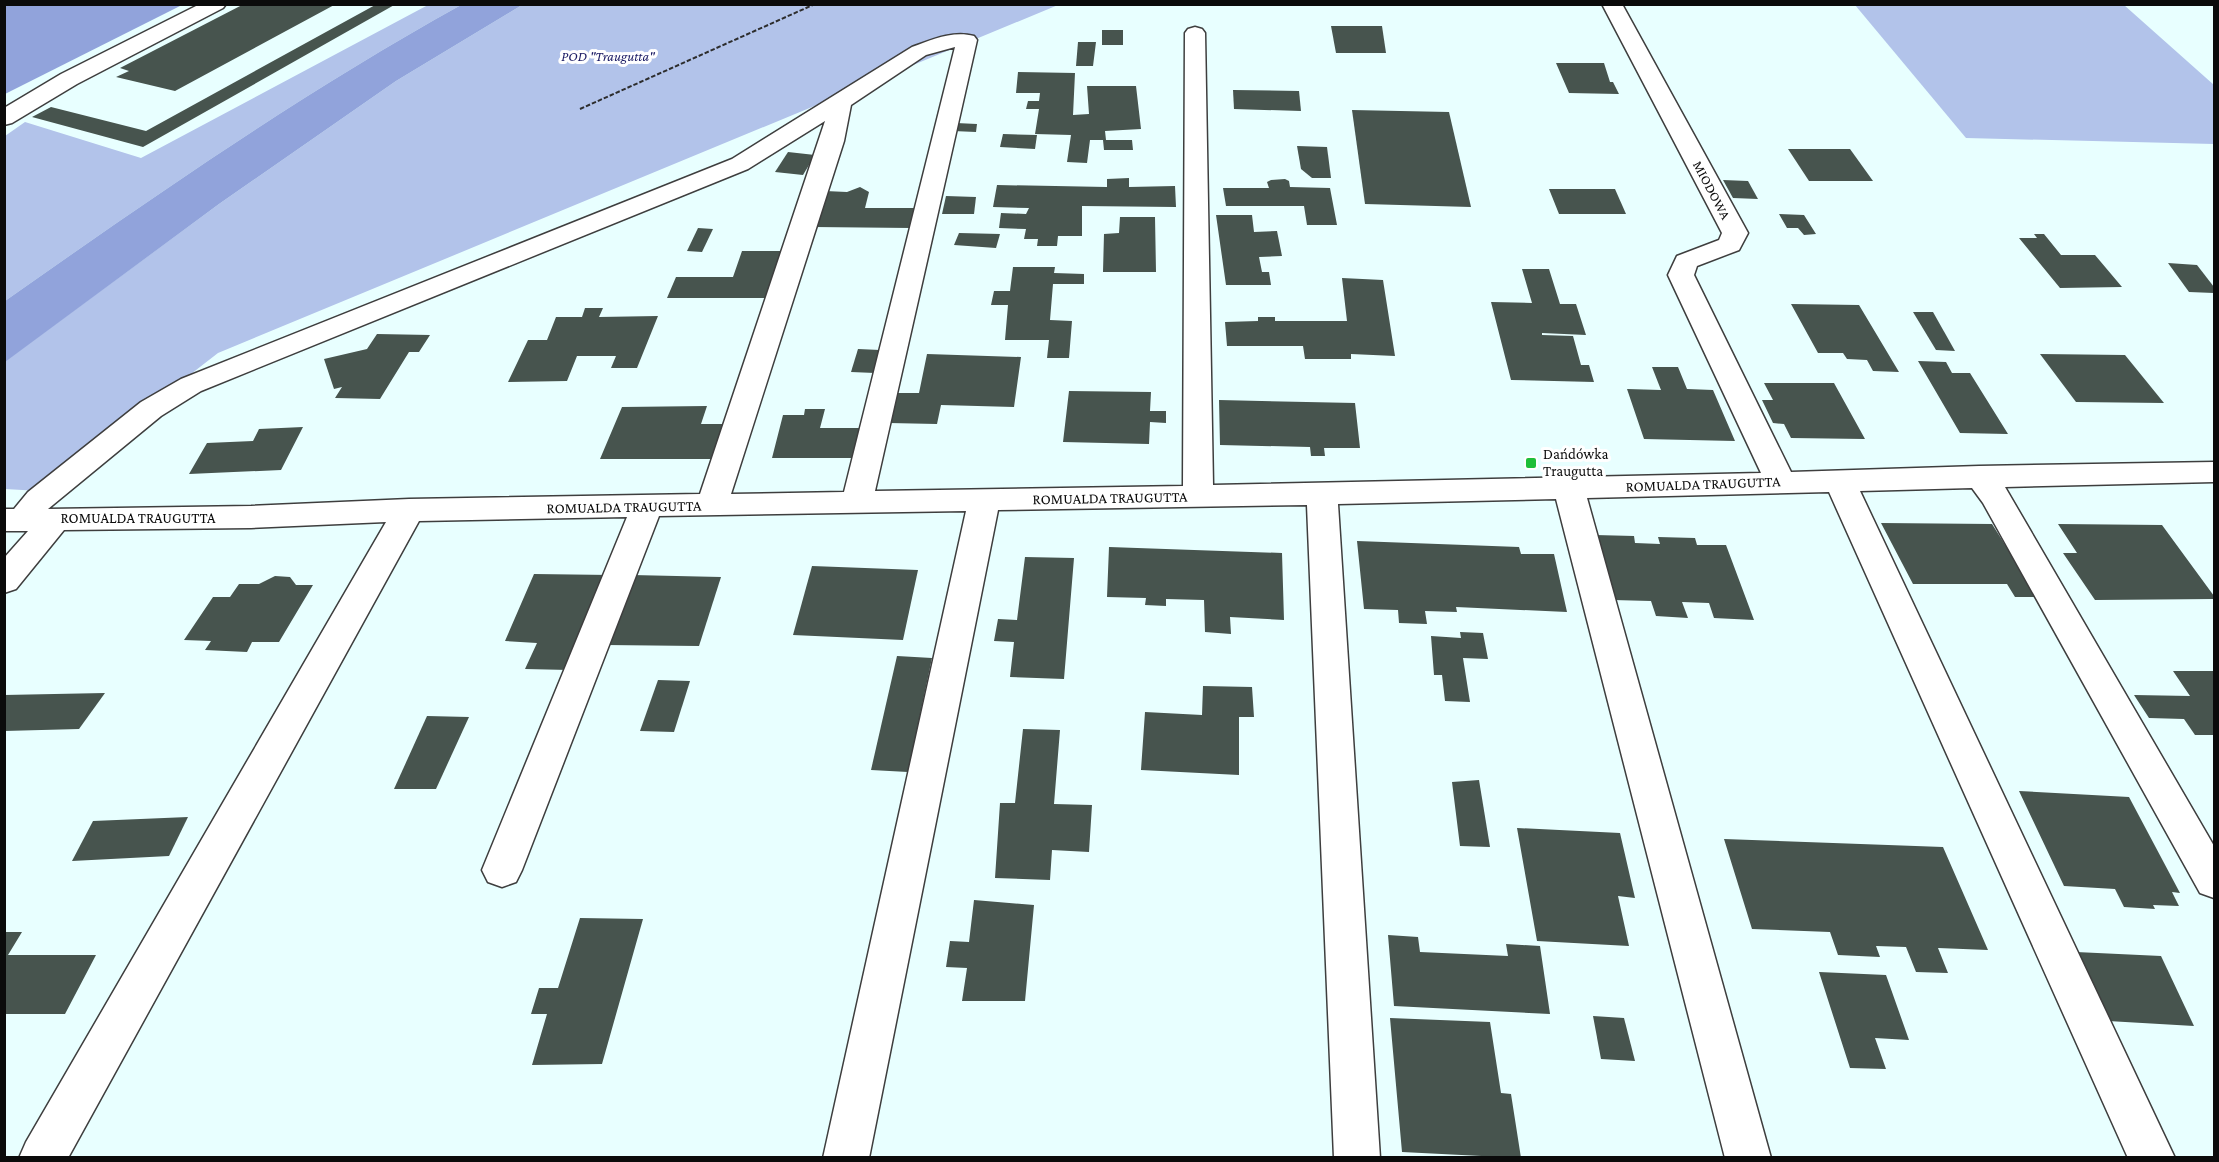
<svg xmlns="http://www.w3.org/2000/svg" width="2219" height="1162" viewBox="0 0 2219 1162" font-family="'Crimson Pro',serif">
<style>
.green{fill:#b2c3ea}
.forest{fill:#91a3db}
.building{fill:#47544e}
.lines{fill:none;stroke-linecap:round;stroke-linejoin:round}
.minor-casing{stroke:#3e3e3e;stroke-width:3}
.path{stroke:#2d2d2d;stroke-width:2;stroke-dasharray:4.5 2;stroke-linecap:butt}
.minor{fill:#fff;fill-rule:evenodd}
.poi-dot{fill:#1fbe38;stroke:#fff;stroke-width:2}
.labels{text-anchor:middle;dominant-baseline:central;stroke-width:6;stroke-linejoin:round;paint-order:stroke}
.far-park-label{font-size:14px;font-style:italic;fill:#1a1a63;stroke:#fff}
.far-street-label{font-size:14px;fill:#0b0b0b;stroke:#fff}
.poi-label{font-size:15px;fill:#0b0b0b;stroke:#fff;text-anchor:start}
.street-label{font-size:15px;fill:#0b0b0b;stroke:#fff}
</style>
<rect width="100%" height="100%" fill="#e8ffff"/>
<g class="green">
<path d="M428,5H461C302,93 153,197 5,301V136L25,122L141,158Z"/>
<polygon points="522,5 1058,5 218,353 40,491 5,489 4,362 219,204 396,81"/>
<polygon points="1855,5 2124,5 2214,85 2214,144 1966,138"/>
</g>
<g class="forest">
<polygon points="5,4 182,4 182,5 5,94"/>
<path d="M461,5H522L396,81L219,204L5,362V301C153,197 302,93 461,5Z"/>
</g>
<g class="building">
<polygon points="244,4 336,4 175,91 116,77 129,71 120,68"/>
<polygon points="377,4 396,4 143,147 32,117 51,107 146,131"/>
<polygon points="1331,26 1382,26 1386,53 1336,53"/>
<rect x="1102" y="30" width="21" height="15"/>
<polygon points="1078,42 1096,42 1093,66 1076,66"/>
<polygon points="1556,63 1604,63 1610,82 1613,82 1619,94 1569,93"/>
<polygon points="1018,72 1075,73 1073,115 1089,114 1087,86 1136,86 1141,129 1105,131 1106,140 1132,140 1133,150 1104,150 1103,140 1090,140 1087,163 1067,162 1071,135 1035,134 1039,109 1026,109 1028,101 1039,101 1040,93 1016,93"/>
<polygon points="1233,90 1299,91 1301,111 1234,109"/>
<polygon points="1352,110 1449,112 1471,207 1365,204"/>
<polygon points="956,123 977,124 976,132 953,131"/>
<polygon points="1003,134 1037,135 1035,149 1000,147"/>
<polygon points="1297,146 1327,147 1331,178 1312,178 1301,169"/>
<polygon points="1788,149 1850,149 1873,181 1809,181"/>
<polygon points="788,152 815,155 803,175 775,172"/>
<polygon points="1129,178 1129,187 1175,186 1176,207 1082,206 1082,236 1058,236 1057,246 1037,246 1038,239 1024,239 1026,229 999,228 1001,213 1026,214 1029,208 993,207 997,185 1107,187 1107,179"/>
<polygon points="1285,179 1289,181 1290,187 1330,188 1337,225 1307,225 1304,206 1226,206 1223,188 1269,188 1267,182 1271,180"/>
<polygon points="1723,180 1748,181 1758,199 1733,198"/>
<polygon points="860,187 869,192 865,208 915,208 911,228 814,227 825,191 847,192"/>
<polygon points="1549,189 1615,189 1626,214 1559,214"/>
<polygon points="946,196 976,197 974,214 942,214"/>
<polygon points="1779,214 1804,215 1816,234 1804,235 1798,228 1787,228"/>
<polygon points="1216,215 1252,215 1254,232 1277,231 1282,256 1259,257 1262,272 1269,272 1271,285 1226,285"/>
<polygon points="1120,217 1155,217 1156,272 1103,272 1104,234 1119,233"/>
<polygon points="698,228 713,229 702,252 687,251"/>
<polygon points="959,233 1000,234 996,248 954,245"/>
<polygon points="2034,234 2044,234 2061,255 2095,255 2122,287 2060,288 2019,238 2037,238"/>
<polygon points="742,251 786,251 770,298 667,298 676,277 733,277"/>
<polygon points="2168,263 2197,265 2214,287 2214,293 2189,292"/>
<polygon points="1013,267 1055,267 1054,273 1084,274 1084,284 1053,284 1050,320 1072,321 1069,358 1047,358 1049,340 1005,340 1008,305 991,305 994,291 1010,291"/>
<polygon points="1522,269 1549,269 1560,304 1576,304 1586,335 1542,333 1542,335 1573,336 1581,365 1589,365 1594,382 1511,380 1491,302 1532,303"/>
<polygon points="1342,278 1383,280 1395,356 1351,354 1351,359 1305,359 1303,346 1227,346 1225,322 1258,321 1258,317 1275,317 1275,321 1347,321"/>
<polygon points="1791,304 1859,305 1899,372 1873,371 1867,360 1847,359 1843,353 1818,353"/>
<polygon points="585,308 603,308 599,317 658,316 637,368 611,368 616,356 577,356 567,381 508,382 528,340 547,340 556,317 582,317"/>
<polygon points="1913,312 1933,312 1955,351 1936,350"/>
<polygon points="377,334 430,335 419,352 409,352 380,399 335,398 342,387 334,389 324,359 367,349"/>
<polygon points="858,349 880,350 875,373 851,372"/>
<polygon points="927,354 1021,357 1014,407 941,405 937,424 889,423 896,393 919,393"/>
<polygon points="2040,354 2125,355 2164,403 2076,402"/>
<polygon points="1918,361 1946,362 1952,373 1970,373 2008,434 1960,433"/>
<polygon points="1652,367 1678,367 1687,389 1713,390 1735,441 1644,439 1627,389 1661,390"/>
<polygon points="1764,383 1834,383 1865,439 1791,438 1784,424 1773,423 1762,400 1773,400"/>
<polygon points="1069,391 1151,392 1150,411 1166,411 1166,423 1150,422 1149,444 1063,442"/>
<polygon points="1219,400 1355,403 1360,448 1324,448 1325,456 1311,456 1310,447 1220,445"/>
<polygon points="707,406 701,424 727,424 715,459 600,459 622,407"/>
<polygon points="805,409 825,409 820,428 860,428 855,458 772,458 783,415 804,415"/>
<polygon points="303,427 281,470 189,474 207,443 253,441 259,429"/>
<polygon points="1881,523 1992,524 2038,597 2015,597 2007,584 1913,584"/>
<polygon points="2058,524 2162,525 2214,596 2214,599 2095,600 2063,553 2077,553"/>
<polygon points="1595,535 1634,536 1635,543 1660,544 1658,537 1695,538 1697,545 1726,545 1754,620 1714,618 1709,603 1682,602 1688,618 1656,616 1651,601 1613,600"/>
<polygon points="1357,541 1519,547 1521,554 1554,554 1567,612 1456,607 1457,612 1425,611 1427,624 1399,623 1398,610 1364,609"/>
<polygon points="1109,547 1282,553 1284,620 1230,617 1231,634 1205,632 1204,600 1166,599 1166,606 1145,605 1146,598 1107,597"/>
<polygon points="1025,557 1074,558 1064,679 1010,677 1014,642 994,641 998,619 1017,620"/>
<polygon points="812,566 918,570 903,640 793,635"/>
<polygon points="534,574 611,575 569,670 525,669 537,643 505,641"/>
<polygon points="632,575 721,577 699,646 606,645"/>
<polygon points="275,576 290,577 296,585 313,585 279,642 252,642 247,652 205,650 211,641 184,640 213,597 230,597 239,584 259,584"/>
<polygon points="1460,632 1483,633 1488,659 1463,658 1470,702 1445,701 1442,675 1434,675 1431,636 1461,638"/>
<polygon points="897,656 932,658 908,772 871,770"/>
<polygon points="2173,671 2214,671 2214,735 2195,735 2184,719 2149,718 2134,695 2190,696"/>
<polygon points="658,680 690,681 674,732 640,731"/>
<polygon points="1203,686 1252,687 1254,717 1239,717 1239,775 1141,770 1145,712 1202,715"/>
<polygon points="105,693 79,729 4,731 4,695"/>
<polygon points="427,716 469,717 436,789 394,789"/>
<polygon points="1023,729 1060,730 1054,804 1092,805 1089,852 1052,850 1050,880 995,878 1000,803 1015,803"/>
<polygon points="1479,780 1490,847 1460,846 1452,782"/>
<polygon points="2019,791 2129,797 2180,893 2172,892 2179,906 2153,905 2155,909 2124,907 2115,889 2064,886"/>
<polygon points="188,817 169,856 72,861 93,821"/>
<polygon points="1517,828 1620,833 1635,898 1618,896 1629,946 1537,941"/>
<polygon points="1724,839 1943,847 1988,950 1938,948 1948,973 1916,972 1906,947 1876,946 1880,957 1838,955 1830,932 1752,929"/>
<polygon points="974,900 1034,905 1025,1001 962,1001 967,968 946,967 950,941 969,942"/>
<polygon points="580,918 643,919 602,1064 532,1065 547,1014 531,1014 539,988 558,988"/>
<polygon points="4,932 22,932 8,955 96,955 65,1014 4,1014"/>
<polygon points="1388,935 1418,937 1420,952 1508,956 1506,944 1540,946 1550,1014 1394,1006"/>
<polygon points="2076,952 2161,956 2194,1026 2108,1021"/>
<polygon points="1819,972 1886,975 1909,1040 1875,1038 1886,1069 1850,1068"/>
<polygon points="1593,1016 1624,1018 1635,1061 1601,1059"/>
<polygon points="1390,1018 1490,1022 1501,1093 1511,1094 1521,1158 1402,1152"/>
</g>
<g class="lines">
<defs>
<g id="minor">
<polygon points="200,4 226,4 223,8 77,84 12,123 4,125 4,108 61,74"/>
<path d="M1602,4H1622L1748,233L1739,250L1697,266L1694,275L1791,472L1979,466L2214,462V482L2005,487L2214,846V898L2200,893L1983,503L1972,488L1860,491L2175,1158H2128L1829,492L1587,498L1771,1158H1725L1556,499L1338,504L1380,1158H1334L1307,505L998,510L869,1158H823L966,511L659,516L522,870L516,882L502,887L488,882L482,870L627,517L419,521L68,1158H19L26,1142L386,522L251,528L64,530L16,589L4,593V558L28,531H4V509H14L28,492L141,402L181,379L732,159L912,47C931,40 953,30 974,36L977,40L875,491L1183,486L1185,33L1188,29L1195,27L1202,29L1205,33L1213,485L1761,473L1668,275L1677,256L1719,240L1722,233ZM955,47L844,492L731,494L844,141L851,105L926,55ZM825,121L700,494L409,499L251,506L48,509L161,416L201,391L748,169Z"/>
</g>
</defs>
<use href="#minor" class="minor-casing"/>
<polyline class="path" points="580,109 815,4"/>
<use href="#minor" class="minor"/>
</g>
<rect class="poi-dot" x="1525" y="457" width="12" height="12" rx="3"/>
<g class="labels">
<g class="far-park-label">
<text x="608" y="56">POD "Traugutta"</text>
</g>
<g class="far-street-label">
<text transform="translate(1712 190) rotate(62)">MIODOWA</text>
</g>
<g class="poi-label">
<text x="1543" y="454">Dańdówka<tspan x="1543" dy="17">Traugutta</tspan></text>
</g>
<g class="street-label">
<text transform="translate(1703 484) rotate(-2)">ROMUALDA TRAUGUTTA</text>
<text transform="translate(1110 498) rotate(-1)">ROMUALDA TRAUGUTTA</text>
<text transform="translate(624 507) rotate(-1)">ROMUALDA TRAUGUTTA</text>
<text x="138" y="518">ROMUALDA TRAUGUTTA</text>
</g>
</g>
<rect width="2219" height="1162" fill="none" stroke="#0b0b0b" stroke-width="12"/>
</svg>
